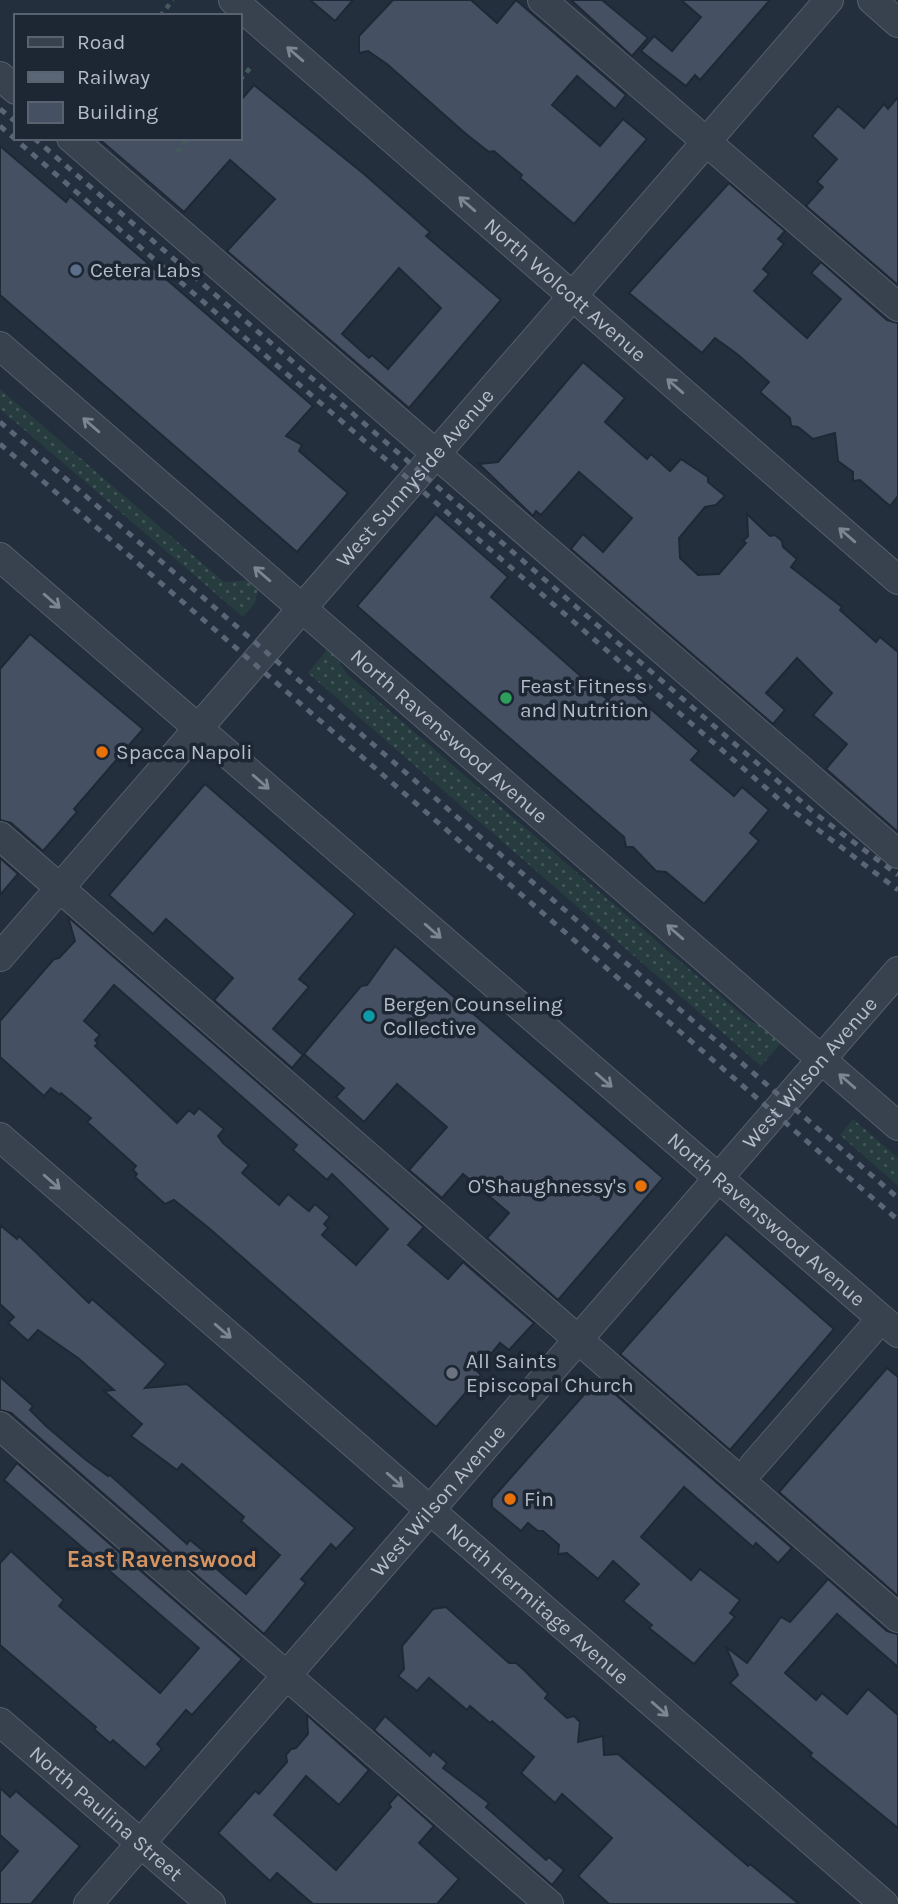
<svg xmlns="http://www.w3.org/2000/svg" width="898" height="1904" viewBox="0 0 898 1904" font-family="Karla,sans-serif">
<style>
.garden{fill:url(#garden-dots)}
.building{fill:#455162;stroke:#1f2835;stroke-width:2;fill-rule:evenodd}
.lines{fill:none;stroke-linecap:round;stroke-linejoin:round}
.minor-casing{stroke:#565f6c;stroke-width:30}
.path{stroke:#44595c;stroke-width:4.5;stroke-dasharray:5 5;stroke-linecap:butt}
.minor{stroke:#38414e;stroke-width:28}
.rail{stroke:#5a6575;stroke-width:5;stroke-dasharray:7 7;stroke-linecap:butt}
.oneway{stroke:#7c8592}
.service-dot{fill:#5c6f8a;stroke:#1d2633;stroke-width:2.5}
.leisure-dot{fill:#2e9e5b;stroke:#1d2633;stroke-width:2.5}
.food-dot{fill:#e8710a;stroke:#1d2633;stroke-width:2.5}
.culture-dot{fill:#0f9aa8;stroke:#1d2633;stroke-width:2.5}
.worship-dot{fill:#6b7280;stroke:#1d2633;stroke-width:2.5}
.labels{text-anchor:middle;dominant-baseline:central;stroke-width:7;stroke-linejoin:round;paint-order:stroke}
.poi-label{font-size:21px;fill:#b4bcc9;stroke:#1d2633;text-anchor:start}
.street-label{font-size:21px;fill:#b4bcc9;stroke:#1d2633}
.neighbourhood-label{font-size:23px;font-weight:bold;fill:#d59563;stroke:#1d2633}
</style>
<defs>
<pattern id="garden-dots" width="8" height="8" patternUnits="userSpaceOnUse" patternTransform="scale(1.75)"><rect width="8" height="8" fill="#263c3f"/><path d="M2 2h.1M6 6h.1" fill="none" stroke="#435659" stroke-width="1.8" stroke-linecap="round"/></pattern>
</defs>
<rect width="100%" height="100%" fill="#242f3e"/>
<g class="garden">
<polygon points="0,389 224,582 252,580 259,586 255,603 243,617 0,409"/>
<polygon points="329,647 347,674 748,1020 786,1037 761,1066 308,673"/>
<polygon points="853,1119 898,1158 898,1186 840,1135"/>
</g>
<g class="building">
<polygon points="310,0 353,0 335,21"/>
<polygon points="393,0 471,0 497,23 516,0 626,95 615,109 577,76 552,105 600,146 623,119 647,139 574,224 520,178 522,175 494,151 489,152 466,134 387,64 368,51 359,53 359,36"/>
<polygon points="571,0 602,0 648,38 632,56"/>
<polygon points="681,0 770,0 700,80 695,75 686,86 641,51 654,36 672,51 701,17"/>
<path d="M254,85L364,174L430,232L426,236L501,300L409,408L227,251L275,199L230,160L184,212L98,138H240V101ZM399,268L441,308L388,369L372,355L369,358L342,334Z"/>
<polygon points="898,97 898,285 806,206 823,187 817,182 837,159 812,136 838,106 864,128 884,104 888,109"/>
<polygon points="0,146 66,202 70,196 313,406 286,436 302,445 299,451 348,493 297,552 0,295"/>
<polygon points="729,183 785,231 778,239 784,244 763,269 769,274 754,291 807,338 841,299 811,273 821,262 887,320 898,323 898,496 890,506 860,480 853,481 853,472 838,461 835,433 813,439 798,427 791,426 790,418 760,392 769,382 737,354 715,338 702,353 629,293"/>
<polygon points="583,362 625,398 605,422 647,459 651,454 670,471 681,459 708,477 708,482 725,496 716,505 705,507 679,538 680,558 698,575 719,574 746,543 743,541 748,536 747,514 770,536 775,535 782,541 783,547 797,559 791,567 842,607 840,610 876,642 880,637 898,652 898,832 826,769 847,744 813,715 832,693 797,658 766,693 785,710 773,724 571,549 583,534 603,552 632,518 579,472 541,515 536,511 533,516 479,464 498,462"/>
<polygon points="436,514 508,577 491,597 608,700 622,684 699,751 691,760 734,796 742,787 769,810 750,833 759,841 704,904 666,872 656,871 633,847 626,847 624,837 357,606"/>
<polygon points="30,634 143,729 74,809 77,812 43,851 11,823 0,820 0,669"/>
<polygon points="205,784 355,914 299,979 309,987 273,1029 303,1055 292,1068 214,1000 233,978 166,919 153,934 109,895"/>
<polygon points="0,858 18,874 0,895"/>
<path d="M68,917L424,1227L408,1245L448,1279L463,1262L534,1323L509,1350L500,1343L477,1371L481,1375L436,1427L210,1229L174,1200L165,1204L135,1177L137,1174L133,1170L136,1166L87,1122L91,1118L61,1093L60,1095L51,1088L44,1096L0,1057V1021L54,959L59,958L75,941ZM114,985L297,1145L293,1150L327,1180L332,1174L388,1229L356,1265L322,1235L328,1228L324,1224L330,1217L315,1204L309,1211L288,1194L279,1205L242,1173L249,1165L223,1143L218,1136L224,1129L199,1108L194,1114L189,1110L177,1123L95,1046L98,1043L95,1040L100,1035L84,1021Z"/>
<polygon points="395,946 663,1178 558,1300 487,1238 509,1213 463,1174 442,1198 409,1170 447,1127 397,1084 364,1122 336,1097 344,1088 304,1054 361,986 367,985"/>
<polygon points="0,1225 17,1239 19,1236 89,1303 92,1299 166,1364 145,1388 187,1384 355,1528 336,1549 331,1544 301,1579 306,1583 264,1634 11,1413 0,1410 0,1377 33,1406 30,1410 46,1426 86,1460 108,1476 110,1475 187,1544 190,1540 207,1554 204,1558 246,1594 280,1555 241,1521 244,1517 182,1464 177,1470 131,1436 142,1424 104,1391 114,1390 78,1358 38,1330 28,1341 8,1323 14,1317 0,1304"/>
<polygon points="726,1234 834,1329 730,1450 620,1354"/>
<polygon points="887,1368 898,1377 898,1596 779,1492"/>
<polygon points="596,1381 600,1381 792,1548 778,1563 756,1543 753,1547 684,1487 641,1537 691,1580 700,1569 740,1600 730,1613 735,1617 694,1664 649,1628 652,1625 623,1601 639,1584 613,1561 598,1579 567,1553 558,1554 559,1545 543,1531 538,1531 528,1523 521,1531 492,1507 492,1499"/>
<polygon points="17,1463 242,1659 192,1715 186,1710 157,1744 162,1749 145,1768 113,1740 110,1743 94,1729 96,1727 0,1645 0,1563 11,1551 64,1600 59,1606 160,1693 199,1648 4,1480"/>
<polygon points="828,1579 887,1631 898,1634 898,1667 837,1614 785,1673 816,1700 822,1693 847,1714 868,1689 898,1715 898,1828 810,1756 812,1753 730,1683 738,1675 726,1647 747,1663 781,1617 790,1622"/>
<polygon points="446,1607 509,1663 516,1663 524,1670 548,1694 545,1698 567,1718 574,1716 580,1722 578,1742 603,1736 604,1755 618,1754 748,1866 750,1864 799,1904 609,1904 578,1876 612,1838 562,1794 555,1803 521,1773 534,1757 492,1721 490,1723 470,1706 467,1710 429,1678 417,1691 398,1676 404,1669 402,1646 433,1609"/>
<polygon points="307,1715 369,1770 339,1805 306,1776 274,1815 336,1870 391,1807 389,1804 398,1794 434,1826 419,1843 459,1879 437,1904 313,1904 277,1873 270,1881 218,1833 255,1791 259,1794 287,1762 286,1755 291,1749 296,1748 308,1734"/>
<polygon points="385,1716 430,1756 433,1751 447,1763 443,1768 489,1803 486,1807 546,1860 549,1857 564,1870 552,1885 374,1730"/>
<polygon points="0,1788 10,1797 16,1791 80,1846 31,1904 0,1904 0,1872 18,1851 0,1835"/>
</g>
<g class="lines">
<defs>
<g id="minor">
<path id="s1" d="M233,0L898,580"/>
<polyline points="542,0 898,307"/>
<polyline points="872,0 898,23"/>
<polyline points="0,76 16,90"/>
<polyline points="71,138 898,854"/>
<path id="s2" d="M0,346L898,1126"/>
<path id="s3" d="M0,557L898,1333"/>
<polyline points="0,836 898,1618"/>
<path id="s4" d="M0,957L829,0"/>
<path id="s5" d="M0,1137L884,1904"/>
<polyline points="0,1426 549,1904"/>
<polyline points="753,1466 881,1319"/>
<path id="s6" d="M0,1722L211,1904"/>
<path id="s7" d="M88,1904L898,971"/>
</g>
</defs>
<use href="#minor" class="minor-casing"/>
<g class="path">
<polyline points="160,16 173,0"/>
<polyline points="240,80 251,67"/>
<polyline points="177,152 189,138"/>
</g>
<use href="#minor" class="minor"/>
<g class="rail">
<polyline points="0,109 16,122"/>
<polyline points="0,126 788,807 898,890"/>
<polyline points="34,138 817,815 898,875"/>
<polyline points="0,422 898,1198"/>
<polyline points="0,444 898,1220"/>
</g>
</g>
<defs><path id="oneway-shaft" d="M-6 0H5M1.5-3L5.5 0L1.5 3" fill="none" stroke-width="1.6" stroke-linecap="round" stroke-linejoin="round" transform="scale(1.75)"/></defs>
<g class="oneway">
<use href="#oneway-shaft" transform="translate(295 54) rotate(-139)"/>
<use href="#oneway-shaft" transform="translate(467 204) rotate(-139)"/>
<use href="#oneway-shaft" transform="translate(675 386) rotate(-139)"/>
<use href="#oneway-shaft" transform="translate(91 425) rotate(-139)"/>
<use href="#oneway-shaft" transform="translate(847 535) rotate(-139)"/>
<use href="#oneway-shaft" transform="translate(262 574) rotate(-139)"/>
<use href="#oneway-shaft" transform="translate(52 601) rotate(41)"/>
<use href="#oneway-shaft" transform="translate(261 782) rotate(41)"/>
<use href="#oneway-shaft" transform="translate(433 931) rotate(41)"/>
<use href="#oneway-shaft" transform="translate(675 932) rotate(-139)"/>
<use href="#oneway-shaft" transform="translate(604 1080) rotate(41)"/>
<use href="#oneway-shaft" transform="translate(847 1081) rotate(-139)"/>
<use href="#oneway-shaft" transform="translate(52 1182) rotate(41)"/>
<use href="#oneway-shaft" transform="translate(223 1331) rotate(41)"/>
<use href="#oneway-shaft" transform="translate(395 1480) rotate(41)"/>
<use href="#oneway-shaft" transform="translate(660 1709) rotate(41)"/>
</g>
<circle class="service-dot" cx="76" cy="270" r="7"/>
<circle class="leisure-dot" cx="506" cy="698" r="7"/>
<g class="food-dot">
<circle cx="102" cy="752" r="7"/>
<circle cx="641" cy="1186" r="7"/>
<circle cx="510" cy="1499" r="7"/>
</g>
<circle class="culture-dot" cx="369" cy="1016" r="7"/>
<circle class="worship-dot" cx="452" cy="1373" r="7"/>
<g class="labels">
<g class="poi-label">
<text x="90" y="270">Cetera Labs</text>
<text x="520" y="686">Feast Fitness<tspan x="520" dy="24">and Nutrition</tspan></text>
<text x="116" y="752">Spacca Napoli</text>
<text x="383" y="1004">Bergen Counseling<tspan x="383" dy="24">Collective</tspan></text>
<text x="627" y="1186" text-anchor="end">O'Shaughnessy's</text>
<text x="466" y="1361">All Saints<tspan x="466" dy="24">Episcopal Church</tspan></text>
<text x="524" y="1499">Fin</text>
</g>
<g class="street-label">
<text stroke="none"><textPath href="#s1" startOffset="441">North Wolcott Avenue</textPath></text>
<text stroke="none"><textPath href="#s4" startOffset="634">West Sunnyside Avenue</textPath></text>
<text stroke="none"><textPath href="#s2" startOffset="595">North Ravenswood Avenue</textPath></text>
<text stroke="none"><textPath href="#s7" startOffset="1101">West Wilson Avenue</textPath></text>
<text stroke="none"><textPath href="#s3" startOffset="1013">North Ravenswood Avenue</textPath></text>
<text stroke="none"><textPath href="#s7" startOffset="534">West Wilson Avenue</textPath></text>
<text stroke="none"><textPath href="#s5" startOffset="712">North Hermitage Avenue</textPath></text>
<text stroke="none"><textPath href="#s6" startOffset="140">North Paulina Street</textPath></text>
</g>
<g class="neighbourhood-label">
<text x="162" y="1559">East Ravenswood</text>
</g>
</g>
<rect x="14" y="14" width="228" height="126" fill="#1d2633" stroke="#59626f" stroke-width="2"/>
<rect x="28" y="37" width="35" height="10" fill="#38414e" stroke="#59626f" stroke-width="2"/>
<text x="77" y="49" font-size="21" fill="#b4bcc9">Road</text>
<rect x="28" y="72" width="35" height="10" fill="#5a6575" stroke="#59626f" stroke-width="2"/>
<text x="77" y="84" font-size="21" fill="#b4bcc9">Railway</text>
<rect x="28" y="102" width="35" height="21" fill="#455162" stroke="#59626f" stroke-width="2"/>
<text x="77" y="119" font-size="21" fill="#b4bcc9">Building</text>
</svg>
